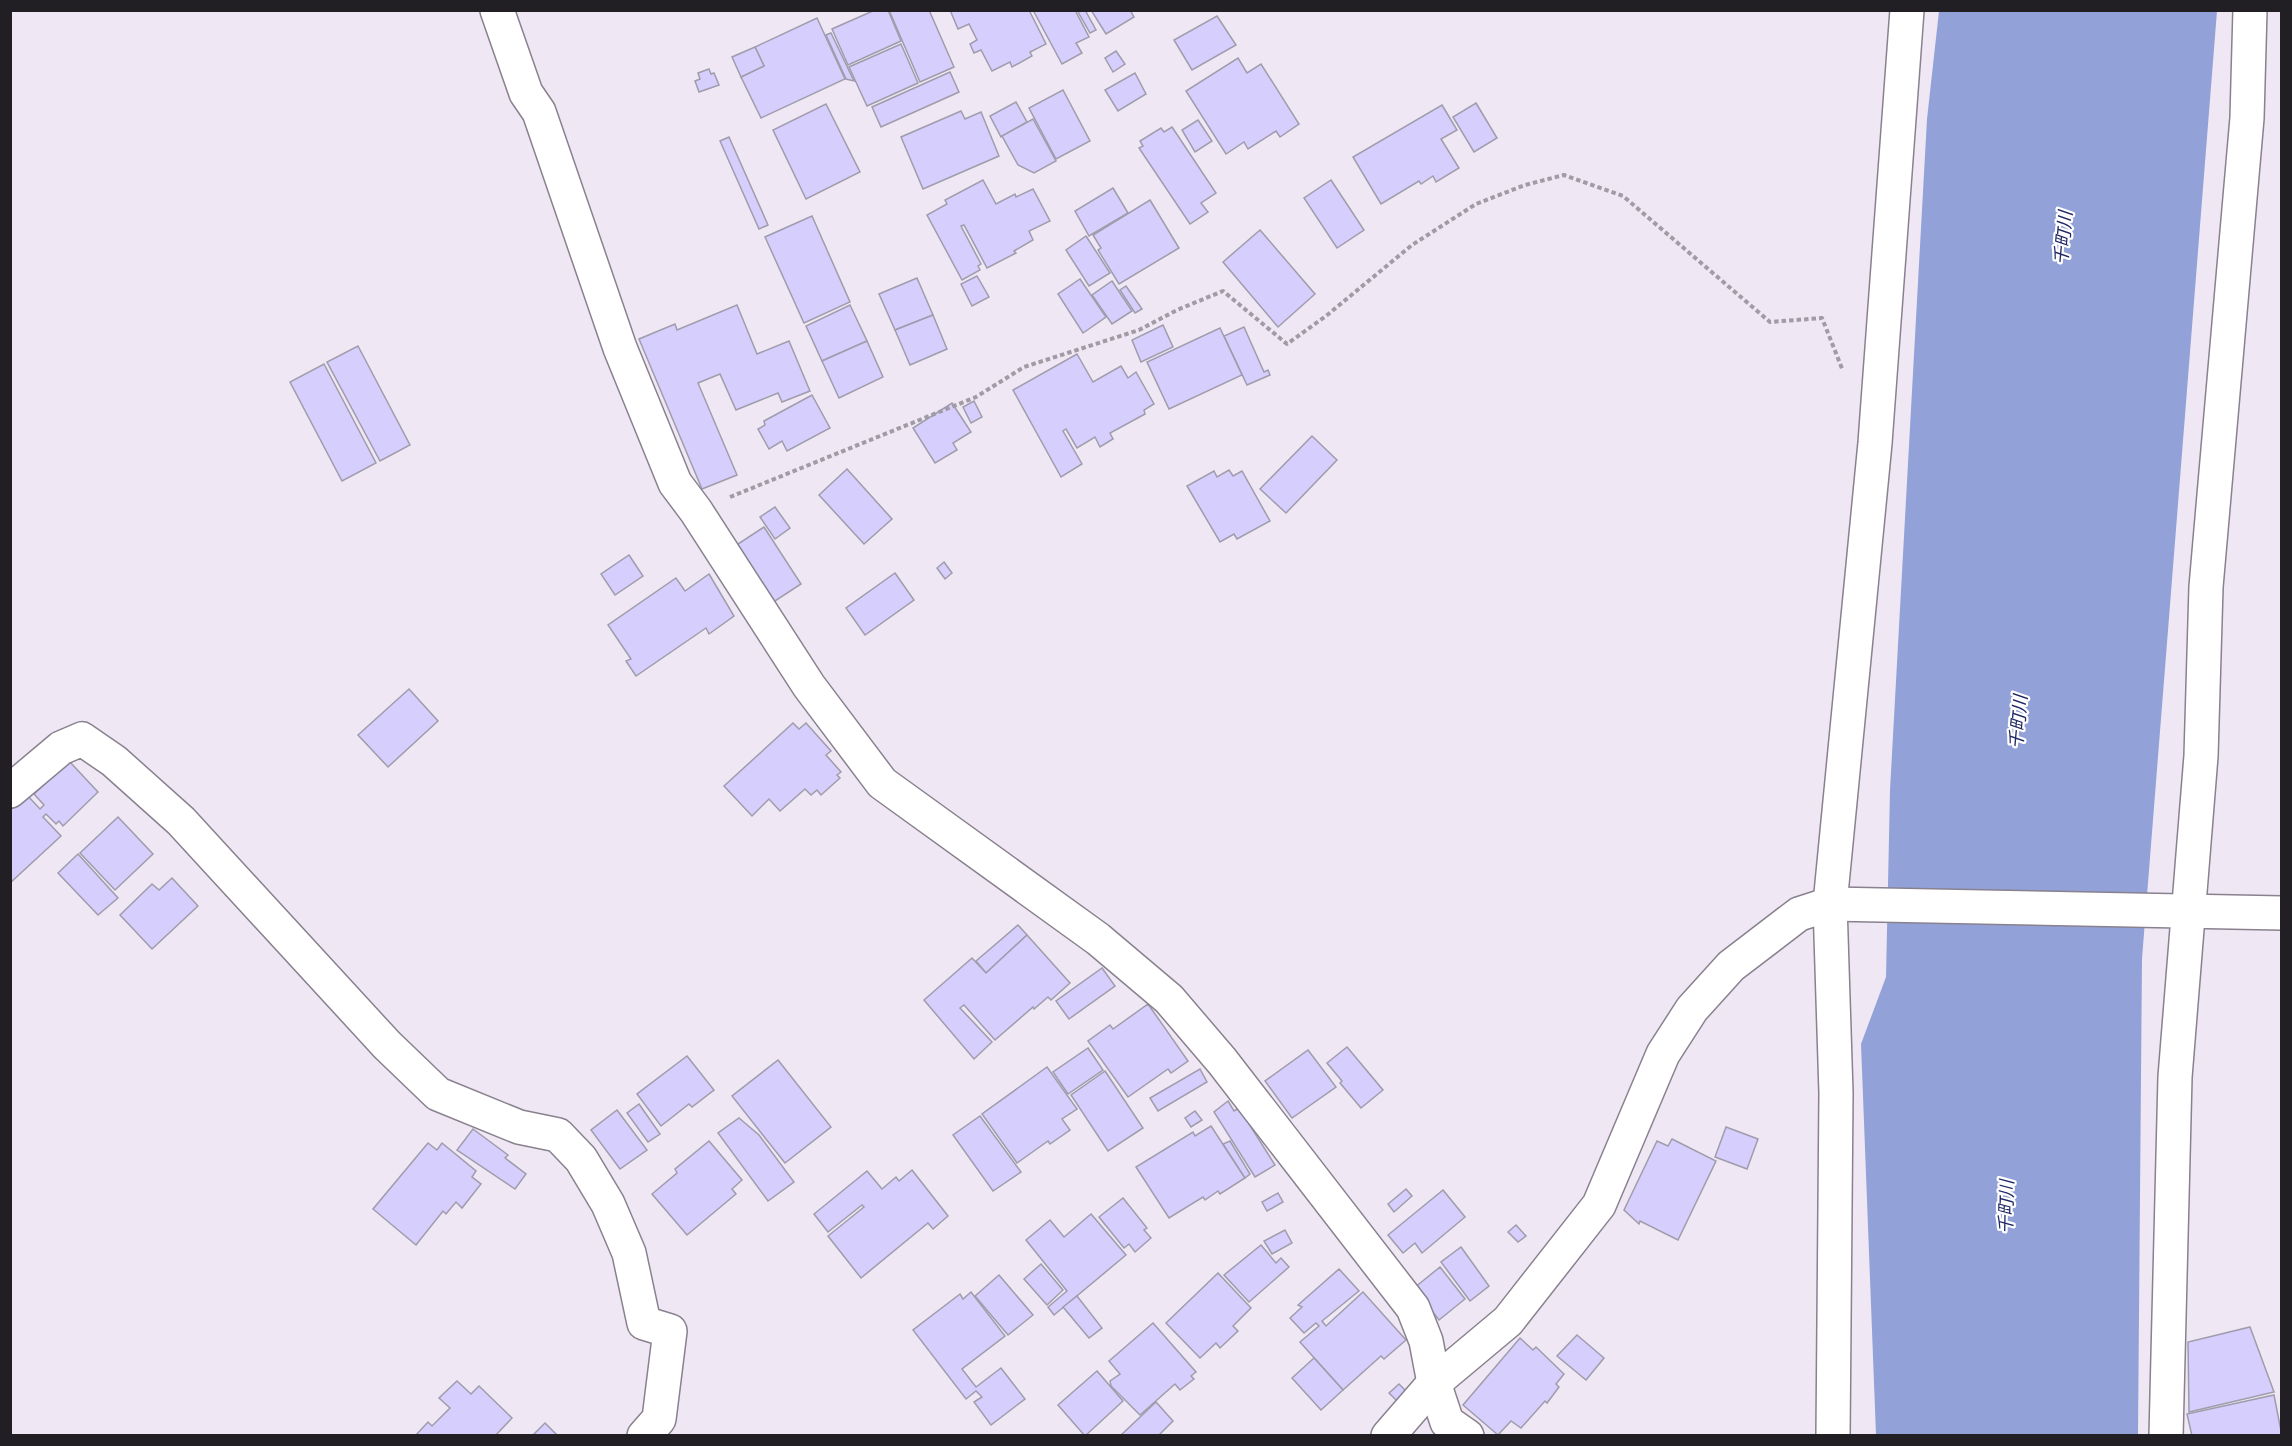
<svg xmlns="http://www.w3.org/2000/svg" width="2292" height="1446" viewBox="0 0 2292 1446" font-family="'Roboto Condensed','Noto Sans JP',sans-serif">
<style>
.water{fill:#92a2d8}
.building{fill:#d6cefd;stroke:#9f9cab;stroke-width:1.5}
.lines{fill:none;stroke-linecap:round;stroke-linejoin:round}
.minor-casing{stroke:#89818e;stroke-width:36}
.tertiary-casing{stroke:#89818e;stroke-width:36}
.path{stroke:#a19ba5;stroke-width:4;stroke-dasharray:4.5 3;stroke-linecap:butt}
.minor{stroke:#fff;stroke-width:33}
.tertiary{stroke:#fff;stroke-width:33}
.labels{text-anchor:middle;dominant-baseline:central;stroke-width:4.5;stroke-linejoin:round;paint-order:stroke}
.water-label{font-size:18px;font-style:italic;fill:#1e2766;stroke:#fff}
</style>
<rect width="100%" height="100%" fill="#f0e7f5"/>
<polygon class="water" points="1939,11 2217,11 2142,959 2138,1435 1876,1435 1861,1044 1886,977 1890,790 1927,119"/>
<g class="building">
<polygon points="875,10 888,10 901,41 848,65 832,29"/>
<polygon points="889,10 929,10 954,67 920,82"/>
<polygon points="950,10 1029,10 1046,44 1030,52 1032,56 1012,67 1010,62 992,71 981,50 974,53 970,44 977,40 969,24 958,29"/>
<polygon points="1033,10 1075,10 1089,37 1076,43 1082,53 1062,64"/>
<polygon points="1077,10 1085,10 1096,30 1090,33"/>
<polygon points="1091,10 1130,10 1134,17 1106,34"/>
<polygon points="1217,16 1236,45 1192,70 1174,40"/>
<polygon points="817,18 845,79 761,118 741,77 764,66 755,47"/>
<polygon points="831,33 854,81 846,79 826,35"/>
<polygon points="901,44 918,83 867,106 849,67"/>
<polygon points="755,47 764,66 741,77 732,57"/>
<polygon points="1116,51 1125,64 1113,72 1105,58"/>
<polygon points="1238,58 1247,73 1261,64 1299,124 1280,137 1276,131 1248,149 1244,142 1226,154 1186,91"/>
<polygon points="709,69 711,74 714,73 719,85 699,92 695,81 700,79 698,73"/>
<polygon points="950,72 959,92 881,127 872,107"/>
<polygon points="1135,73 1146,94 1118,111 1105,90"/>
<polygon points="1063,90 1090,141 1056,159 1029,108"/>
<polygon points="1016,102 1027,122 1001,137 990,116"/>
<polygon points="1476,103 1497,138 1474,152 1453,117"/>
<polygon points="826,104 860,172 806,199 773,130"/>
<polygon points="1442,105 1457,130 1441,139 1459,168 1436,182 1433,176 1421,184 1419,181 1381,204 1353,157"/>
<polygon points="961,111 965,119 981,112 999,156 923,189 901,137"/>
<polygon points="1033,119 1056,161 1034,173 1018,165 1002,136"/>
<polygon points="1198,120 1212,141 1195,152 1182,130"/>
<polygon points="1172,127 1216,193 1201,203 1208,212 1190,224 1139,148 1143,146 1140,141 1161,128 1164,132"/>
<polygon points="729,137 768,225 759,229 720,141"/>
<polygon points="983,180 996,204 1015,194 1016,197 1033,189 1050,221 1029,231 1033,240 1014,251 1016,253 987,268 964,225 961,226 981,264 978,266 980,270 962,280 927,215 947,204 945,200"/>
<polygon points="1331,180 1364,230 1337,248 1304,198"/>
<polygon points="1113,188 1128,213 1089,236 1075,211"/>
<polygon points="1150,200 1179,248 1119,284 1098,250 1101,248 1093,235"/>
<polygon points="812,216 850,302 804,323 765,237"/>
<polygon points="1260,230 1315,294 1278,327 1223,262"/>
<polygon points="1086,236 1110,273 1089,286 1066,250"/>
<polygon points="977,276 989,297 972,306 961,284"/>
<polygon points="917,278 933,315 895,330 879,294"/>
<polygon points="1080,279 1106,317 1083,333 1058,294"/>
<polygon points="1112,281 1132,311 1112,324 1092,295"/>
<polygon points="1126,286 1142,309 1135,313 1120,290"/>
<polygon points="737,305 757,354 789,341 810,391 782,402 778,393 736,410 720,374 698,383 737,475 702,489 639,339 675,324 677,330"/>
<polygon points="850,305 867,341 822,361 806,326"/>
<polygon points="933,315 947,349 910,365 895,330"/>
<polygon points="1163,325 1173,347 1141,362 1132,340"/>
<polygon points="1244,327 1264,372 1268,370 1270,375 1247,385 1224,336"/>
<polygon points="1220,328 1242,375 1169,409 1147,362"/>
<polygon points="867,341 883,377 839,398 822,361"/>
<polygon points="358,346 410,445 380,461 327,362"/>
<polygon points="1077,354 1093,382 1121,366 1128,378 1136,372 1154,404 1144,410 1145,414 1110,433 1113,439 1100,447 1095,437 1077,448 1066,429 1063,431 1082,464 1061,477 1013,390"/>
<polygon points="324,364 376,463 342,481 290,382"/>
<polygon points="812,395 830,428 787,451 782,441 769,449 758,429 765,425 764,421"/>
<polygon points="974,401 982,417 971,423 963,407"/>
<polygon points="952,403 971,432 953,443 957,450 935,463 913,428"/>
<polygon points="1312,436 1337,460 1286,513 1260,489"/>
<polygon points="847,469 892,519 864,544 819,495"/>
<polygon points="1229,470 1233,476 1242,471 1270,521 1237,539 1234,534 1220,542 1187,486 1214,471 1217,477"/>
<polygon points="775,507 790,528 775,539 760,517"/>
<polygon points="764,527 801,584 772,603 735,546"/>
<polygon points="629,555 643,576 615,595 601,574"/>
<polygon points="944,562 952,573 945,579 937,568"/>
<polygon points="895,573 914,600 865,635 846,608"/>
<polygon points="709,574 734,616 709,634 706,628 636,676 626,661 631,659 608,625 676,578 685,591"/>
<polygon points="409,689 438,721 388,767 358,735"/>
<polygon points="793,723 799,729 806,723 831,751 826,755 841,772 837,775 840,778 821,795 817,790 811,795 805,789 780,811 769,799 752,816 724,786"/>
<polygon points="69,761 98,792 63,826 59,821 56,824 46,814 43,817 61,836 10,883 10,810 27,795 40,809 44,805 34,794"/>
<polygon points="118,817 153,854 115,890 80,853"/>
<polygon points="78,854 118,898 98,915 58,873"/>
<polygon points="172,878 198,906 152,949 120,915 152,884 159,890"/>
<polygon points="1018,925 1027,935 986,973 976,961"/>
<polygon points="1027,935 1070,983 1051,1000 1048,997 1034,1009 1033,1007 995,1040 964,1005 960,1008 992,1042 974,1059 924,1000 972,958 986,973"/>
<polygon points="1102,968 1115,986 1069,1019 1056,1001"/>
<polygon points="1148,1004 1188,1061 1171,1073 1168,1069 1128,1097 1088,1041 1110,1025 1113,1029"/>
<polygon points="1347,1047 1383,1090 1361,1108 1340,1083 1342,1081 1327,1063"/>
<polygon points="1088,1048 1103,1070 1068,1094 1053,1072"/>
<polygon points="1308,1050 1336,1087 1292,1118 1265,1081"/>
<polygon points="687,1056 714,1090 692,1107 689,1104 661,1126 637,1094"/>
<polygon points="778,1060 831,1127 785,1163 732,1096"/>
<polygon points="1047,1067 1077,1109 1062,1119 1070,1130 1050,1144 1048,1141 1017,1163 982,1114"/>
<polygon points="1200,1069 1207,1082 1158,1111 1150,1098"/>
<polygon points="1105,1071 1143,1128 1108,1151 1071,1095"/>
<polygon points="1228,1101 1234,1111 1239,1108 1275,1165 1255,1177 1214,1112"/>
<polygon points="639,1104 660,1134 648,1142 627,1113"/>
<polygon points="617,1110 647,1150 620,1169 591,1130"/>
<polygon points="1195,1111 1202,1120 1191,1127 1185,1118"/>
<polygon points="980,1116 1021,1172 993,1191 953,1135"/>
<polygon points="739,1118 759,1135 794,1182 768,1201 718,1133"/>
<polygon points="1211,1126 1245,1178 1220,1194 1218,1191 1205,1200 1203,1197 1169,1218 1136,1167 1193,1132 1195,1136"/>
<polygon points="1726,1127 1758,1139 1747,1169 1715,1157"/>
<polygon points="473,1129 508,1155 505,1158 526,1174 515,1189 457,1150"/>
<polygon points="1672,1139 1716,1161 1678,1240 1640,1221 1639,1224 1624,1210 1657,1141 1668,1146"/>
<polygon points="709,1141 742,1180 732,1189 736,1194 687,1235 652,1194 677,1173 675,1169"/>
<polygon points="1230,1141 1250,1174 1245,1178 1223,1144"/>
<polygon points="428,1143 437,1150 442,1143 476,1171 472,1177 481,1184 462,1208 456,1202 446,1214 443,1211 416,1245 373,1209"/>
<polygon points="912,1170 948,1216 933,1229 928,1223 861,1278 828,1236 864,1207 862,1205 828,1232 814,1214 867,1171 882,1189 896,1177 899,1181"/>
<polygon points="1406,1189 1412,1196 1394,1212 1388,1204"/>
<polygon points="1443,1190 1465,1217 1422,1253 1415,1243 1403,1253 1388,1235"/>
<polygon points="1278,1193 1283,1202 1267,1211 1262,1202"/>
<polygon points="1123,1198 1147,1228 1144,1230 1151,1238 1135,1252 1129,1244 1124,1248 1099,1217"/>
<polygon points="1091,1214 1126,1255 1054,1315 1048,1307 1067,1291 1026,1240 1050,1220 1064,1237"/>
<polygon points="1516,1225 1526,1236 1518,1242 1508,1232"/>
<polygon points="1285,1230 1292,1243 1272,1254 1264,1241"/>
<polygon points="1261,1245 1276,1263 1281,1258 1289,1267 1249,1302 1224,1275"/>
<polygon points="1461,1247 1489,1286 1470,1301 1441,1262"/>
<polygon points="1041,1264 1063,1290 1047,1305 1024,1279"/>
<polygon points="1440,1267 1465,1299 1439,1320 1414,1288"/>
<polygon points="1339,1269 1359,1291 1322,1321 1326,1326 1363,1292 1406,1340 1384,1359 1381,1356 1343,1390 1300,1342 1319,1326 1316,1323 1304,1333 1290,1318 1302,1307 1298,1305"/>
<polygon points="1218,1273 1251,1308 1233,1326 1238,1331 1220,1348 1216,1343 1200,1358 1166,1323"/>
<polygon points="999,1275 1033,1315 1008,1335 975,1296"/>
<polygon points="971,1292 1005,1336 962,1369 976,1387 1001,1368 1025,1399 991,1425 974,1402 982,1397 976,1391 966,1399 913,1330 960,1294 963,1299"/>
<polygon points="1077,1296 1102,1328 1089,1338 1063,1307"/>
<polygon points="1153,1323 1196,1372 1191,1376 1194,1379 1180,1390 1175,1384 1140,1415 1111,1386 1110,1381 1120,1374 1109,1361"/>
<polygon points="2250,1327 2274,1392 2189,1412 2188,1342"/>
<polygon points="1577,1335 1604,1358 1586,1380 1557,1356"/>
<polygon points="1520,1338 1533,1350 1536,1347 1564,1374 1556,1384 1559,1387 1547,1403 1545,1401 1521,1428 1511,1421 1498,1435 1463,1405"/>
<polygon points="1314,1358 1343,1390 1321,1410 1292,1378"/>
<polygon points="1097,1371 1123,1401 1085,1436 1058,1405"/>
<polygon points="457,1381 471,1394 479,1386 512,1418 495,1436 415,1436 428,1422 432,1426 450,1408 439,1398"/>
<polygon points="1399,1384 1407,1392 1397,1401 1389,1393"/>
<polygon points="2274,1395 2282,1436 2192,1436 2187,1414"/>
<polygon points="1156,1402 1173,1421 1158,1436 1120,1436"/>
<polygon points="545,1423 558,1436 532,1436"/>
</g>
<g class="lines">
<defs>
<g id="minor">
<polyline points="497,10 526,93 539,112 620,348 675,483 696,511 809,686 882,783 1098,939 1169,999 1222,1061 1413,1308 1426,1341 1434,1383 1447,1422 1467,1436"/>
<polyline points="10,791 61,748 82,739 114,761 181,821 387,1045 438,1094 519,1127 558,1135 581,1159 608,1204 629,1253 644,1323 670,1331 659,1419 644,1436"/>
<polyline points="1388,1436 1434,1383"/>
<polyline points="1833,1436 1836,1093 1830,904 1875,443 1907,10"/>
<polyline points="2166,1436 2175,1077 2201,756 2206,587 2247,118 2250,10"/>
</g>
<polyline id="tertiary" points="1434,1383 1508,1321 1599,1205 1663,1054 1692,1009 1731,966 1799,914 1830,904 2282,913"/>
</defs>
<use href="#minor" class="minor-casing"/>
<use href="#tertiary" class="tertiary-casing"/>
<polyline class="path" points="730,497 976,397 1024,367 1139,330 1177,310 1223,291 1287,344 1326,316 1412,245 1476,204 1525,185 1564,175 1623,196 1770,322 1822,318 1843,371"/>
<use href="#minor" class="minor"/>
<use href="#tertiary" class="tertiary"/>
</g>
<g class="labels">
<g class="water-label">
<text transform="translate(2063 238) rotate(-85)">千町川</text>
<text transform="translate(2018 722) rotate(-85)">千町川</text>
<text transform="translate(2006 1207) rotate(-89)">千町川</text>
</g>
</g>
<rect width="2292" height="1446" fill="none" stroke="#221f24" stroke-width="24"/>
</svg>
